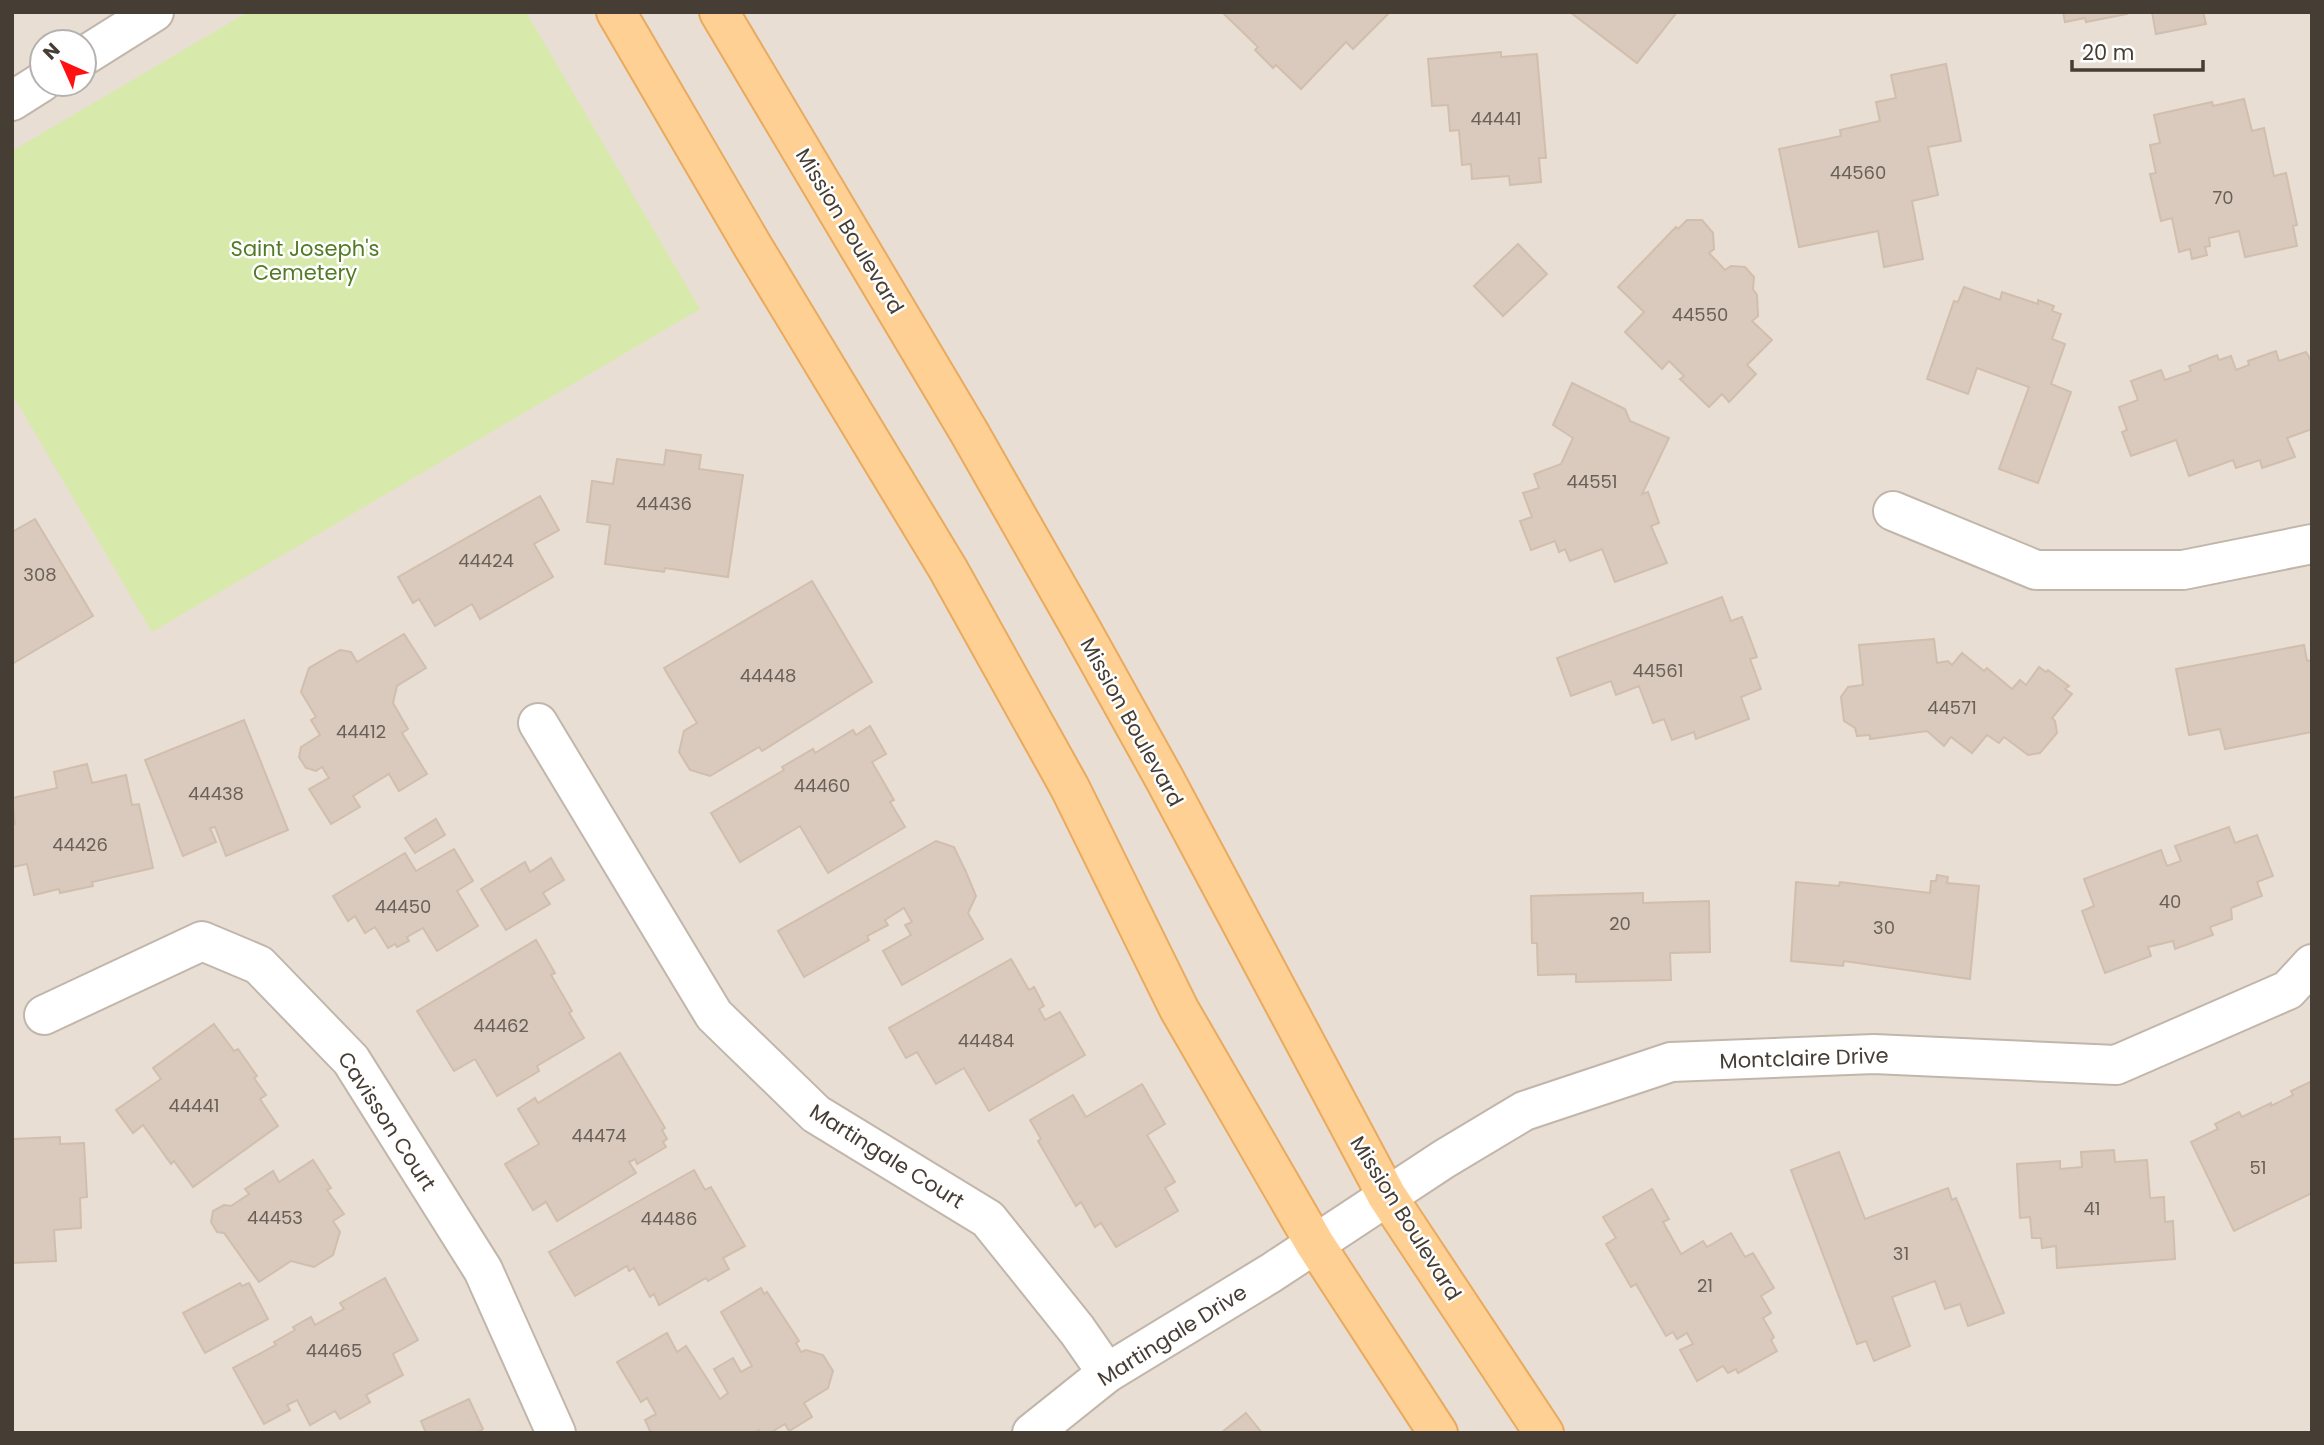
<svg xmlns="http://www.w3.org/2000/svg" width="2324" height="1445" viewBox="0 0 2324 1445" font-family="Poppins,sans-serif">
<style>
.residential{fill:#e8ded3;fill-rule:evenodd}
.green{fill:#d7eaac}
.building{fill:#d9cabd;stroke:#d1bead;stroke-width:2}
.lines{fill:none;stroke-linecap:round;stroke-linejoin:round}
.minor-casing{stroke:#c2b6ab;stroke-width:42}
.primary-casing{stroke:#e9aa5e;stroke-width:42}
.minor{stroke:#fff;stroke-width:38}
.primary{stroke:#ffd093;stroke-width:38}
.labels{text-anchor:middle;dominant-baseline:central;stroke-width:5;stroke-linejoin:round;paint-order:stroke}
.number-label{font-size:18px;fill:#6b6057}
.street-label{font-size:21px;fill:#463d35;stroke:#fff}
.park-label{font-size:21px;fill:#537b25;stroke:#fff}
</style>
<rect width="100%" height="100%" fill="#f4ede5"/>
<path class="residential" d="M12,12H2312V1433H12ZM42,42H84V84H42Z"/>
<polygon class="green" points="248,12 526,12 700,309 152,632 12,394 12,151"/>
<g class="building">
<polygon points="1222,12 1390,12 1353,49 1346,42 1301,89 1276,65 1273,68 1255,50 1258,47"/>
<polygon points="1570,12 1677,12 1637,63"/>
<polygon points="2063,12 2127,12 2127,14 2086,22 2085,18 2065,22"/>
<polygon points="2152,12 2203,12 2206,24 2156,34"/>
<polygon points="1501,52 1501,57 1537,54 1546,158 1539,158 1541,182 1510,185 1509,176 1472,179 1471,164 1462,165 1459,130 1450,131 1448,105 1432,106 1428,59"/>
<polygon points="1946,64 1961,141 1928,147 1938,195 1912,201 1923,259 1884,267 1878,231 1799,247 1779,149 1841,136 1840,130 1880,121 1876,102 1896,98 1891,75"/>
<polygon points="2244,99 2252,131 2264,128 2274,176 2286,173 2297,225 2293,226 2297,246 2245,257 2239,231 2209,238 2210,246 2205,247 2207,255 2192,259 2190,249 2179,252 2172,218 2161,221 2150,174 2156,173 2150,145 2160,143 2154,115 2212,102 2213,106"/>
<polygon points="1687,220 1702,220 1713,233 1714,249 1709,253 1725,270 1731,266 1745,267 1754,277 1753,289 1757,295 1758,316 1752,321 1772,340 1747,365 1756,374 1729,402 1722,394 1709,407 1680,379 1684,376 1669,361 1662,369 1625,332 1644,312 1618,287 1676,227 1678,229"/>
<polygon points="1518,244 1547,274 1503,316 1474,286"/>
<polygon points="1964,287 2000,300 2002,292 2038,304 2038,300 2054,306 2052,311 2061,314 2052,339 2065,344 2051,384 2071,392 2038,483 1999,469 2029,387 1977,368 1968,394 1927,379 1954,301 1958,302"/>
<polygon points="2276,351 2279,361 2306,352 2312,362 2312,429 2287,438 2295,457 2262,468 2260,460 2236,468 2233,460 2189,476 2176,440 2131,456 2122,432 2127,430 2119,407 2138,400 2131,381 2161,370 2165,380 2191,371 2189,366 2217,355 2219,360 2231,356 2236,370 2249,365 2248,361"/>
<polygon points="1572,383 1625,409 1630,421 1669,438 1642,494 1648,492 1659,523 1651,526 1667,563 1615,582 1602,549 1570,561 1565,549 1559,552 1555,541 1531,550 1520,521 1532,517 1523,493 1539,488 1534,474 1561,464 1573,438 1553,425"/>
<polygon points="666,450 701,455 699,469 743,475 728,577 665,568 664,572 605,564 610,525 587,522 592,481 613,484 617,459 664,465"/>
<polygon points="540,496 559,530 534,544 553,577 480,619 472,604 435,626 419,599 413,603 398,577"/>
<polygon points="35,519 93,616 12,664 12,532"/>
<polygon points="812,581 872,682 762,751 759,747 710,776 690,770 679,752 684,731 697,723 664,668"/>
<polygon points="1722,597 1731,621 1742,617 1757,657 1750,659 1761,689 1741,697 1749,719 1696,739 1694,732 1672,740 1664,719 1653,723 1639,686 1616,695 1611,681 1571,696 1557,658"/>
<polygon points="404,634 426,668 397,686 393,703 408,729 402,733 427,774 399,791 389,774 353,796 360,807 331,824 309,789 329,778 322,767 316,771 306,768 299,757 301,747 320,735 311,720 316,717 301,692 309,668 340,650 351,652 357,662"/>
<polygon points="1934,639 1937,663 1948,661 1952,665 1962,653 1984,671 1987,668 2012,689 2020,680 2026,685 2039,667 2046,672 2048,670 2069,686 2065,689 2072,694 2052,718 2055,721 2057,733 2040,753 2028,755 2004,737 1999,743 1987,735 1972,753 1951,737 1944,746 1927,731 1870,739 1870,735 1857,736 1855,728 1844,721 1841,697 1848,687 1863,685 1859,645"/>
<polygon points="2304,645 2307,661 2312,660 2312,732 2225,749 2220,729 2189,735 2176,669"/>
<polygon points="244,720 288,830 226,856 215,827 210,828 216,842 183,856 145,760"/>
<polygon points="870,726 886,754 872,762 894,800 890,802 905,827 828,873 800,826 740,862 711,813 784,770 782,767 813,749 815,753 853,730 856,735"/>
<polygon points="87,764 92,783 126,775 132,805 139,804 153,868 92,882 93,886 60,893 59,889 34,895 27,864 12,867 12,825 15,824 12,798 57,788 54,772"/>
<polygon points="436,819 445,835 415,853 405,838"/>
<polygon points="2229,827 2235,843 2257,835 2273,876 2257,882 2262,896 2231,908 2232,919 2210,927 2213,935 2175,949 2173,941 2148,947 2151,956 2105,973 2082,911 2094,906 2084,879 2161,850 2167,866 2181,861 2175,846"/>
<polygon points="936,841 954,847 966,872 976,896 968,913 983,939 902,985 883,951 911,935 905,925 912,922 904,908 885,920 888,925 867,936 869,940 804,977 778,931"/>
<polygon points="454,849 473,881 457,891 478,926 437,951 423,928 407,937 409,941 397,947 395,944 388,948 375,927 365,933 355,916 348,921 333,896 405,853 416,871"/>
<polygon points="551,858 564,880 543,893 550,904 506,930 481,889 525,862 530,872"/>
<polygon points="1937,875 1948,877 1947,883 1979,886 1970,979 1844,961 1843,966 1791,961 1796,882 1839,886 1840,882 1930,893 1931,881 1936,881"/>
<polygon points="1643,893 1643,903 1709,901 1710,952 1670,953 1671,980 1576,982 1576,974 1538,975 1537,943 1532,943 1531,896"/>
<polygon points="536,940 555,973 551,975 572,1011 569,1013 584,1038 537,1066 539,1071 497,1096 475,1059 454,1071 417,1011"/>
<polygon points="1011,959 1029,990 1034,987 1044,1006 1039,1009 1045,1020 1060,1012 1085,1055 989,1111 964,1068 936,1084 917,1052 906,1058 889,1028"/>
<polygon points="214,1024 234,1051 238,1049 257,1076 254,1078 266,1095 260,1099 278,1126 193,1187 174,1161 171,1164 143,1125 133,1133 116,1110 161,1079 153,1068"/>
<polygon points="620,1053 665,1128 662,1130 667,1139 663,1142 666,1147 637,1164 635,1159 629,1162 636,1173 557,1221 546,1202 533,1210 505,1164 539,1144 518,1109 535,1098 538,1103"/>
<polygon points="2312,1081 2312,1193 2234,1231 2191,1142 2218,1129 2215,1124 2239,1112 2242,1117 2271,1103 2271,1106 2293,1095 2291,1091"/>
<polygon points="1142,1084 1165,1124 1147,1135 1175,1182 1165,1188 1178,1211 1116,1247 1101,1223 1095,1227 1081,1202 1076,1206 1038,1141 1041,1139 1030,1120 1073,1095 1086,1117"/>
<polygon points="60,1137 60,1144 84,1143 87,1197 80,1198 81,1228 54,1230 56,1261 12,1263 12,1139"/>
<polygon points="2114,1150 2115,1162 2147,1160 2150,1198 2164,1197 2165,1222 2173,1221 2175,1259 2057,1268 2056,1246 2042,1248 2041,1238 2032,1238 2030,1217 2020,1218 2017,1164 2060,1161 2060,1169 2082,1167 2081,1152"/>
<polygon points="1839,1152 1865,1219 1948,1188 1952,1200 1956,1198 2004,1313 1968,1326 1960,1304 1945,1309 1935,1281 1892,1297 1910,1346 1874,1361 1866,1341 1857,1344 1791,1170"/>
<polygon points="313,1160 331,1188 327,1190 344,1214 333,1221 340,1232 333,1255 314,1267 291,1261 259,1282 224,1233 217,1232 211,1222 213,1211 224,1205 231,1206 249,1194 245,1189 273,1171 279,1182"/>
<polygon points="694,1170 705,1190 711,1187 745,1246 723,1258 729,1269 708,1281 706,1278 659,1305 654,1294 650,1297 634,1268 629,1271 627,1266 575,1296 549,1252"/>
<polygon points="1652,1189 1669,1219 1663,1222 1681,1254 1703,1241 1707,1247 1731,1233 1745,1257 1753,1253 1774,1288 1761,1296 1771,1313 1763,1318 1774,1337 1771,1340 1777,1351 1738,1373 1736,1369 1728,1373 1723,1366 1697,1381 1680,1350 1693,1344 1687,1333 1677,1339 1673,1332 1666,1336 1636,1284 1631,1287 1606,1244 1616,1238 1603,1217"/>
<polygon points="385,1278 418,1340 393,1354 403,1375 366,1395 370,1402 340,1419 335,1411 310,1425 297,1400 287,1405 290,1410 264,1424 233,1368 276,1345 274,1342 295,1330 293,1327 311,1317 315,1325 344,1309 340,1303"/>
<polygon points="240,1283 242,1286 249,1283 268,1319 205,1353 183,1313"/>
<polygon points="761,1288 764,1294 767,1292 799,1341 796,1343 801,1352 806,1350 823,1355 833,1371 828,1388 804,1403 812,1417 789,1431 785,1424 770,1433 761,1433 759,1430 754,1433 651,1433 645,1420 656,1414 647,1398 641,1402 617,1362 667,1333 677,1352 686,1346 720,1399 728,1393 714,1369 733,1358 741,1372 752,1366 721,1312"/>
<polygon points="469,1399 483,1429 476,1433 426,1433 421,1421"/>
<polygon points="1246,1413 1262,1433 1221,1433"/>
</g>
<g class="lines">
<defs>
<g id="minor">
<polyline points="84,56 154,12"/>
<polyline points="12,101 42,82"/>
<polyline points="1893,511 2036,570 2183,570 2312,544"/>
<polyline points="538,723 714,1015 816,1114 988,1219 1077,1330 1107,1373"/>
<polyline points="44,1015 202,941 259,965 351,1060 483,1270 556,1433"/>
<polyline points="1032,1433 1107,1373 1271,1273 1444,1159 1524,1111 1671,1062 1874,1054 2116,1065 2288,990 2312,964"/>
</g>
<g id="primary">
<polyline points="616,12 752,245 948,569 1070,788 1179,1009 1315,1244 1438,1433"/>
<polyline points="719,12 969,432 1080,627 1164,778 1387,1196 1544,1433"/>
</g>
</defs>
<use href="#minor" class="minor-casing"/>
<use href="#primary" class="primary-casing"/>
<use href="#minor" class="minor"/>
<use href="#primary" class="primary"/>
</g>
<g class="labels">
<g class="number-label">
<text x="1496" y="118">44441</text>
<text x="1858" y="172">44560</text>
<text x="2223" y="197">70</text>
<text x="1700" y="314">44550</text>
<text x="1592" y="481">44551</text>
<text x="664" y="503">44436</text>
<text x="486" y="560">44424</text>
<text x="40" y="574">308</text>
<text x="1658" y="670">44561</text>
<text x="768" y="675">44448</text>
<text x="1952" y="707">44571</text>
<text x="361" y="731">44412</text>
<text x="822" y="785">44460</text>
<text x="216" y="793">44438</text>
<text x="80" y="844">44426</text>
<text x="2170" y="901">40</text>
<text x="403" y="906">44450</text>
<text x="1620" y="923">20</text>
<text x="1884" y="927">30</text>
<text x="501" y="1025">44462</text>
<text x="986" y="1040">44484</text>
<text x="194" y="1105">44441</text>
<text x="599" y="1135">44474</text>
<text x="2258" y="1167">51</text>
<text x="2092" y="1208">41</text>
<text x="275" y="1217">44453</text>
<text x="669" y="1218">44486</text>
<text x="1901" y="1253">31</text>
<text x="1705" y="1285">21</text>
<text x="334" y="1350">44465</text>
</g>
<g class="street-label">
<text transform="translate(850 231) rotate(59)">Mission Boulevard</text>
<text transform="translate(1132 722) rotate(61)">Mission Boulevard</text>
<text transform="translate(1804 1058) rotate(-2)">Montclaire Drive</text>
<text transform="translate(387 1121) rotate(57)">Cavisson Court</text>
<text transform="translate(887 1156) rotate(32)">Martingale Court</text>
<text transform="translate(1406 1218) rotate(58)">Mission Boulevard</text>
<text transform="translate(1172 1335) rotate(-32)">Martingale Drive</text>
</g>
<g class="park-label">
<text x="305" y="248">Saint Joseph's<tspan x="305" dy="24">Cemetery</tspan></text>
</g>
</g>
<rect width="2324" height="1445" fill="none" stroke="#463d35" stroke-width="28"/>
<g transform="translate(63 63) rotate(315)"><circle r="33" fill="#ffffff" stroke="#b5b1ae" stroke-width="2"/>
<path d="M0-5L12 26L0 18L-12 26Z" fill="#ff1111"/>
<text y="-10" font-size="19" font-weight="bold" text-anchor="middle" fill="#463d35">N</text>
</g>
<path d="M2072 60v10h131v-10" fill="none" stroke="#463d35" stroke-width="3.5"/>
<text x="2082" y="60" font-size="21" fill="#463d35" stroke="#ffffff" stroke-width="5" paint-order="stroke">20 m</text>
</svg>
